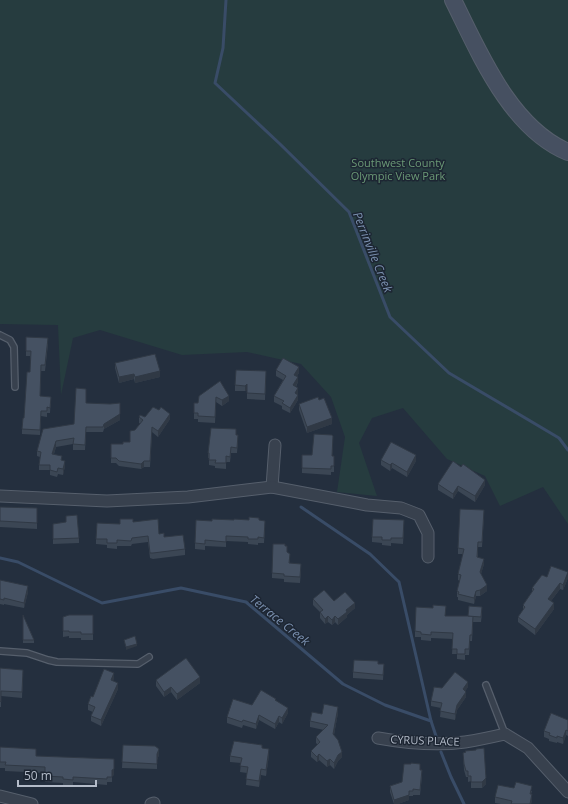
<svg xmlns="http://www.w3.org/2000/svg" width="568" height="804" viewBox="0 0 568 804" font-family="'Open Sans',sans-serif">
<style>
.green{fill:#263c3f}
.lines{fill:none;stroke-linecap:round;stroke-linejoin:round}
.stream{stroke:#394c67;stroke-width:3}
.service-casing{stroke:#565f6c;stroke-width:8}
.minor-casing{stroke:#565f6c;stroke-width:13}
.secondary-casing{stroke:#565f6c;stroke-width:18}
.service{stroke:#38414e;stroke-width:5.5}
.minor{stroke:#38414e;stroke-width:11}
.secondary{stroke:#465061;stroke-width:16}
.wall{fill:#3b4654}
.shaded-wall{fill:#303945}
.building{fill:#455162;stroke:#303945}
.labels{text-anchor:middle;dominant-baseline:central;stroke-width:3;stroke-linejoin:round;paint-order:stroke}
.park-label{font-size:11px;fill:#6b9a76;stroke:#1d2633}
.street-label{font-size:11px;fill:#b4bcc9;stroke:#1d2633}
.water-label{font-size:12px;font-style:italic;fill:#7c92b1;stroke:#1d2633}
</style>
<rect width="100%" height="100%" fill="#242f3e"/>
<polygon class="green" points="0,0 568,0 568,524 543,487 500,506 485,476 447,459 403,408 372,418 359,443 377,496 337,492 345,437 331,397 301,364 247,352 182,355 100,330 73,338 61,395 58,325 0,324"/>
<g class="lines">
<g class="stream">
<polyline points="226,0 223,48 215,83 280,144 349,212 390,317 449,373 559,438 568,450"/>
<polyline points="301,507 370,554 399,582 431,721"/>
<polyline points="0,558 18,562 102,603 181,588 246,602 343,684 385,705 431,721 436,736"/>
<polyline points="441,752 451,777 464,804"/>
</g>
<defs>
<g id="service">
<polyline points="0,335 10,340 14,347 15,387"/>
<polyline points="0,651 27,653 48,660 57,662 138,664 149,657"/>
<polyline points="486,685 505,734"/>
</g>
<g id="minor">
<polyline points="272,487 275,445"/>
<polyline points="0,496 107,501 188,497 272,487 367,505 401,508 419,515 428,533 428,557"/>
<path d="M378,738C406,743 437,746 465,742C478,740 492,737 505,734L528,748L568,792"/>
<polyline points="0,796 32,804"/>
<polyline points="151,804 154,803"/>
</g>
<path id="secondary" d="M453,0C479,52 510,128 568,152"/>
</defs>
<use href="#service" class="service-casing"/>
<use href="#minor" class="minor-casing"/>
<use href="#secondary" class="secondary-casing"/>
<use href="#service" class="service"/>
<use href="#minor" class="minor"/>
<use href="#secondary" class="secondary"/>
</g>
<g class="wall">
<polygon points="26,337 48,344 45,371 41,371 40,396 51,397 50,413 47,413 47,417 41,416 40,435 22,434 22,429 24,418 30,372 30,356 26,356"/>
<polygon points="115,363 160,377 135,383 134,379 119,383 115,368"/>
<polygon points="276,370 299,373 297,376 298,382 296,387 298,394 298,400 290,413 282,409 282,406 274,402 274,396 283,380 276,376"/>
<polygon points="266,371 265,400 247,399 247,390 245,391 235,391 235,385"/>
<polygon points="220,381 229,401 222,406 216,402 215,423 198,422 198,419 194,419 194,403 198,403"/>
<polygon points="86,403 120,420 104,429 103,432 86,432 85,450 73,450 73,444 56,447 54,454 62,460 65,466 63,475 58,474 57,477 50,475 50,470 39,470 39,465 40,457 37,456 37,451 74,424"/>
<polygon points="299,404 332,424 307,433 299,410"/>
<polygon points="139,417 170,419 158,437 152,432 150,467 144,467 141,469 119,466 116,463 111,463 111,444 123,444 130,442 135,430 141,424 139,423"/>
<polygon points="236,435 238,440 237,453 231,453 230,462 226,462 226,469 215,468 215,466 209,465 209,458 208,458 208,453"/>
<polygon points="333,442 332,456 334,456 334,472 331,472 331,475 302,473 302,468 312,455"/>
<polygon points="381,460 416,461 407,477 392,468 390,471 381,465"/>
<polygon points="438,484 485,485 475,502 458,491 453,499 438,490"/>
<polygon points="0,507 37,514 37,529 0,527"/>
<polygon points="484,515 482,547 478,547 478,557 484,564 481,574 487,591 480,596 476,596 474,604 458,600 458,597 457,597 457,591 460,581 458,580 458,574 463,554 458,554 458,548"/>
<polygon points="66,516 79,538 79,543 53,544 53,524 66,522"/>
<polygon points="259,520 265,526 264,543 258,543 258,545 248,544 248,542 226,541 226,547 205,546 205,550 195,549 195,543 212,521"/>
<polygon points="120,524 159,534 185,549 185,555 153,559 150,558 148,542 132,544 131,546 117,546 117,549 107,548 107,545 96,544 96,539"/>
<polygon points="404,526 403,544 391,543 391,546 382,545 382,543 372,542 372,537"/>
<polygon points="287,553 290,563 301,570 300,583 284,582 284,579 272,578 272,573"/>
<polygon points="547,577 568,578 563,590 560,589 551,601 554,609 535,635 518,622 518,617 523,610 523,605 532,592 532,588"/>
<polygon points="0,580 28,592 24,608 4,604 4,605 0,604"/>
<polygon points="313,599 334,601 355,608 347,615 347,617 338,625 335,622 332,625 328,622 325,624 320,618 320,612 313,605"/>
<polygon points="469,606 482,613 481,622 473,622 472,641 470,641 469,655 465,655 465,660 457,659 457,654 452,654 453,639 431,638 431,641 421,640 421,637 415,637 415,631 446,616 468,616"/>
<polygon points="23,615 34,640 34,643 23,643"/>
<polygon points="93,615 93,640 81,640 81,638 69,638 69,636 63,637 63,617"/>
<polygon points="378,664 384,664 383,680 353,678 353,672"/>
<polygon points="0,668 23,675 22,698 1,696 1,707 0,707"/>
<polygon points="114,679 113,681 118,689 101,726 91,721 91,716 93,712 88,710 88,704 93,697"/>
<polygon points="156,680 200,683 177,700 171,692 164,697 156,686"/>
<polygon points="468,687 465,691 466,697 457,710 455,720 440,717 441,708 431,706 431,701 442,688"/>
<polygon points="276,701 288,713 282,724 279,722 275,729 259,720 256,729 243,725 242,728 227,723 227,717 252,705"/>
<polygon points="338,713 334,735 342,757 338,761 334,769 330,765 327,767 319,760 317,762 311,757 311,751 318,745 316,743 316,737 324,730 310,727 310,721 322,714"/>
<polygon points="568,720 568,736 566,735 563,744 557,742 557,743 549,741 549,739 544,737 544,731"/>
<polygon points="123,745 159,755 157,760 157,769 122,768"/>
<polygon points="0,747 36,756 114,759 114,775 112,776 112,782 107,782 107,785 73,782 73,786 63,785 63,783 45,782 45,773 5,771 5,768 0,768"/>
<polygon points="262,748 269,755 266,776 261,775 259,787 246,785 247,773 240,772 241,763 230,762 230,756"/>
<polygon points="463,753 486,784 482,788 471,788 471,781 468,782 468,777 466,777 464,770"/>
<polygon points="420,770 422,776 420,795 413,795 413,796 409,796 409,800 398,804 394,804 390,792 390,786 402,782"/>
<polygon points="514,788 532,791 531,794 532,800 531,804 501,804 495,803 495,797"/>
</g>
<g class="shaded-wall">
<polygon points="299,367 299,373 294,380 294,375"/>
<polygon points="160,371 160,377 135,383 135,377"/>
<polygon points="134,374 134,379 119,383 119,377"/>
<polygon points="298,377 298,382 293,391 293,385"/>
<polygon points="247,384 247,390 245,391 245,386"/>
<polygon points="298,388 298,394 295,399 295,393"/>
<polygon points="298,395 298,400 290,413 290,408"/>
<polygon points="229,396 229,401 222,406 222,400"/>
<polygon points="120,414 120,420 104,429 104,424"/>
<polygon points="170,414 170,419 158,437 158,431"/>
<polygon points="332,418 332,424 307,433 307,427"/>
<polygon points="56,441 56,447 52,459 52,454"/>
<polygon points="416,455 416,461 407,477 407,472"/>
<polygon points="65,461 65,466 63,475 63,469"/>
<polygon points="144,461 144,467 141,469 141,464"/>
<polygon points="392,463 392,468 390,471 390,465"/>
<polygon points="485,480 485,485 475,502 475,496"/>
<polygon points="458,486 458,491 453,499 453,494"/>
<polygon points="484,559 484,564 480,577 480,572"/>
<polygon points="568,572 568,578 563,590 563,585"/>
<polygon points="560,583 560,589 548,605 548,599"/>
<polygon points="487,585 487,591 480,596 480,590"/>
<polygon points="28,586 28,592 24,608 24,603"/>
<polygon points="476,591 476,596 474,604 474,598"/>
<polygon points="355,603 355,608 347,615 347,617 338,625 338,619 346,610"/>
<polygon points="554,603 554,609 535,635 535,629"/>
<polygon points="328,616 328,622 325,624 325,619"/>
<polygon points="335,616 335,622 332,625 332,620"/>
<polygon points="137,644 137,646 126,650 126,647"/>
<polygon points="114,673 114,679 111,686 111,680"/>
<polygon points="200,677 200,683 177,700 177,694"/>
<polygon points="468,682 468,687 463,695 463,689"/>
<polygon points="118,683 118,689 101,726 101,720"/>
<polygon points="171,687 171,692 164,697 164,692"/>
<polygon points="466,692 466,697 457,710 455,720 455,714 457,705"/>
<polygon points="338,707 338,713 333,739 333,734"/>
<polygon points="288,708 288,713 282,724 282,718"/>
<polygon points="259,715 259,720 256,729 256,724"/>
<polygon points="279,716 279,722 275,729 275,724"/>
<polygon points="566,730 566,735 563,744 563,738"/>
<polygon points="159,749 159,755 157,760 157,769 157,754"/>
<polygon points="269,749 269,755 266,776 266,770"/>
<polygon points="342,752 342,757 338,761 334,769 334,763 338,755"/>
<polygon points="319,754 319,760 317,762 317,757"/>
<polygon points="330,759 330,765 327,767 327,761"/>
<polygon points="114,769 114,775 112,776 112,782 112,770"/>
<polygon points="261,769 261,775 259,787 259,781"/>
<polygon points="486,778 486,784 482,788 482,782"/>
<polygon points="409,791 409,800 398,804 394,804 394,800"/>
<polygon points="532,794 532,800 531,804 530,804"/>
</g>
<g class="building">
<polygon points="26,337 48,338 45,365 41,365 40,396 51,397 50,408 47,407 47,411 41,411 40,430 22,429 23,418 24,418 27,372 30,372 31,351 26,351"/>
<polygon points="155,354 160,371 135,377 134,374 119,377 115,363"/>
<polygon points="283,358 299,367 294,375 298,377 293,385 298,388 295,393 298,395 290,408 282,403 284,401 274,396 286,376 276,370"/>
<polygon points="236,370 266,371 265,394 247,393 247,384 245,386 235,385"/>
<polygon points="220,381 229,396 222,400 216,397 215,417 198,416 198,413 194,413 194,403 198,403 199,396"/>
<polygon points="76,388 86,389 86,403 110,404 120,403 120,414 104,424 103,427 86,427 85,445 73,444 74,438 56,441 52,454 62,456 61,460 65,461 63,469 58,468 57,472 50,470 50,465 39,465 41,452 37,451 43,429 74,424"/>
<polygon points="318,397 319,400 324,398 332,418 307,427 299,404"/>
<polygon points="153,407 159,410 161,407 170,414 158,431 152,427 150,461 144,461 141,464 119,461 116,458 111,458 111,444 123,444 123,442 130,442 130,431 135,430 143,420 139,417 140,415 145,417"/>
<polygon points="211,428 236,429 236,435 238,435 237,448 231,447 230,457 226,456 226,463 215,463 216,460 209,460 209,453 208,453"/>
<polygon points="314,434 332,435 333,436 332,456 334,456 334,466 331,466 331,469 302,468 302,455 312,455"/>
<polygon points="391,442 416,455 407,472 392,463 390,465 381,460"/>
<polygon points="453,461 461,467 463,464 485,480 475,496 458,486 453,494 438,484"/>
<polygon points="0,507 37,508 37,523 0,521"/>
<polygon points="460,509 484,510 482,542 478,542 477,557 484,559 480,572 487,585 480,590 476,591 474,598 458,594 459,592 457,591 461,575 458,574 464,549 458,548"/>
<polygon points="77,515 79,538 53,539 53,524 66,522 66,516"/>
<polygon points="249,517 259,518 259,520 265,521 264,538 258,537 258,539 248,539 248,537 226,536 226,542 205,540 205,544 195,543 196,520 212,521 212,519 234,520 234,519 249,520"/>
<polygon points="120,519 133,519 133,522 158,519 159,534 164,533 164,537 183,535 185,549 153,553 150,553 148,536 132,538 131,541 117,540 117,543 107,543 107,539 96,539 97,523 120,524"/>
<polygon points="373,519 404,520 403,538 391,538 391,540 382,540 382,537 372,537"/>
<polygon points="273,544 285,544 285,546 287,546 287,552 290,554 289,563 301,564 300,577 284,576 284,574 272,573"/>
<polygon points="551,566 568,572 563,585 560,583 548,599 554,603 535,629 518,617 525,607 523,605 534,589 532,588 542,575 547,577"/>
<polygon points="0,580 28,586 24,603 4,598 4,600 0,599"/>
<polygon points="324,590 334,601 345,592 355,603 346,610 347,612 338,619 335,616 332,620 328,616 325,619 320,612 323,610 313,599"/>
<polygon points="433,605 446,606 445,616 473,616 472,635 470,635 469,649 465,649 465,654 457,654 457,649 452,649 453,633 431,632 431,635 421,634 421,632 415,631 416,607 433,608"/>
<polygon points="469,606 482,607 481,617 468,616"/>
<polygon points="23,615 34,640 23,640"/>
<polygon points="69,615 93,615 93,634 81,634 81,632 69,632 69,631 63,631 63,617"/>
<polygon points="135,636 137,644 126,647 124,640"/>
<polygon points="186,658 200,677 177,694 171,687 164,692 156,680"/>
<polygon points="354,660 378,661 378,664 384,664 383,675 353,672"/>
<polygon points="0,668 23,670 22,692 1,691 1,702 0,701"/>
<polygon points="104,669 114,673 111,680 118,683 101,720 91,716 95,707 88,704 91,696 93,697"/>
<polygon points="455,672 468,682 463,689 466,692 457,705 455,714 440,711 442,703 431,701 434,687 442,688"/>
<polygon points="261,690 276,699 275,700 288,708 282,718 279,716 275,724 259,715 256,724 243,720 242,722 227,717 233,699 252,705"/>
<polygon points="324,704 338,707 333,734 338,740 342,752 338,755 334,763 330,759 327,761 319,754 317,757 311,751 320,742 316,737 328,725 310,721 312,712 322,714"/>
<polygon points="551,713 568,720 568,731 566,730 563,738 557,736 557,738 549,735 550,733 544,731"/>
<polygon points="234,741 262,745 262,748 269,749 266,770 261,769 259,781 246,779 248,767 240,766 242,758 230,756"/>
<polygon points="123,745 155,746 159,749 157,754 157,764 122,762"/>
<polygon points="0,747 36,749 36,756 114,759 114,769 112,770 112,777 107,777 107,779 73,777 73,780 63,779 63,777 45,776 45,767 5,765 6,762 0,762"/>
<polygon points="484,748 486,778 482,782 471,782 471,776 468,776 468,771 466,771 464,764 463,753 466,752 465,751 476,750 476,749"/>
<polygon points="411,763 420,764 420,770 422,770 420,790 413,789 413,791 409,791 409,795 394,800 390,786 402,782 404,764 411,764"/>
<polygon points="516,782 532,786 530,794 532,794 530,804 511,804 512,801 495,797 498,785 514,788"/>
</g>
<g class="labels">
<g class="park-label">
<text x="398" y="162">Southwest County<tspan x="398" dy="13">Olympic View Park</tspan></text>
</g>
<g class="street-label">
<text transform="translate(425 740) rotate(2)">CYRUS PLACE</text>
</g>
<g class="water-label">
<text transform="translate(373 252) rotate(68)">Perrinville Creek</text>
<text transform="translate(280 620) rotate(39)">Terrace Creek</text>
</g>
</g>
<path d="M18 780v6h78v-6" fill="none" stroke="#b4bcc9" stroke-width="2"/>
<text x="24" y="780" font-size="12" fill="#b4bcc9" stroke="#1d2633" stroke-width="3" paint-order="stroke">50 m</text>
</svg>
